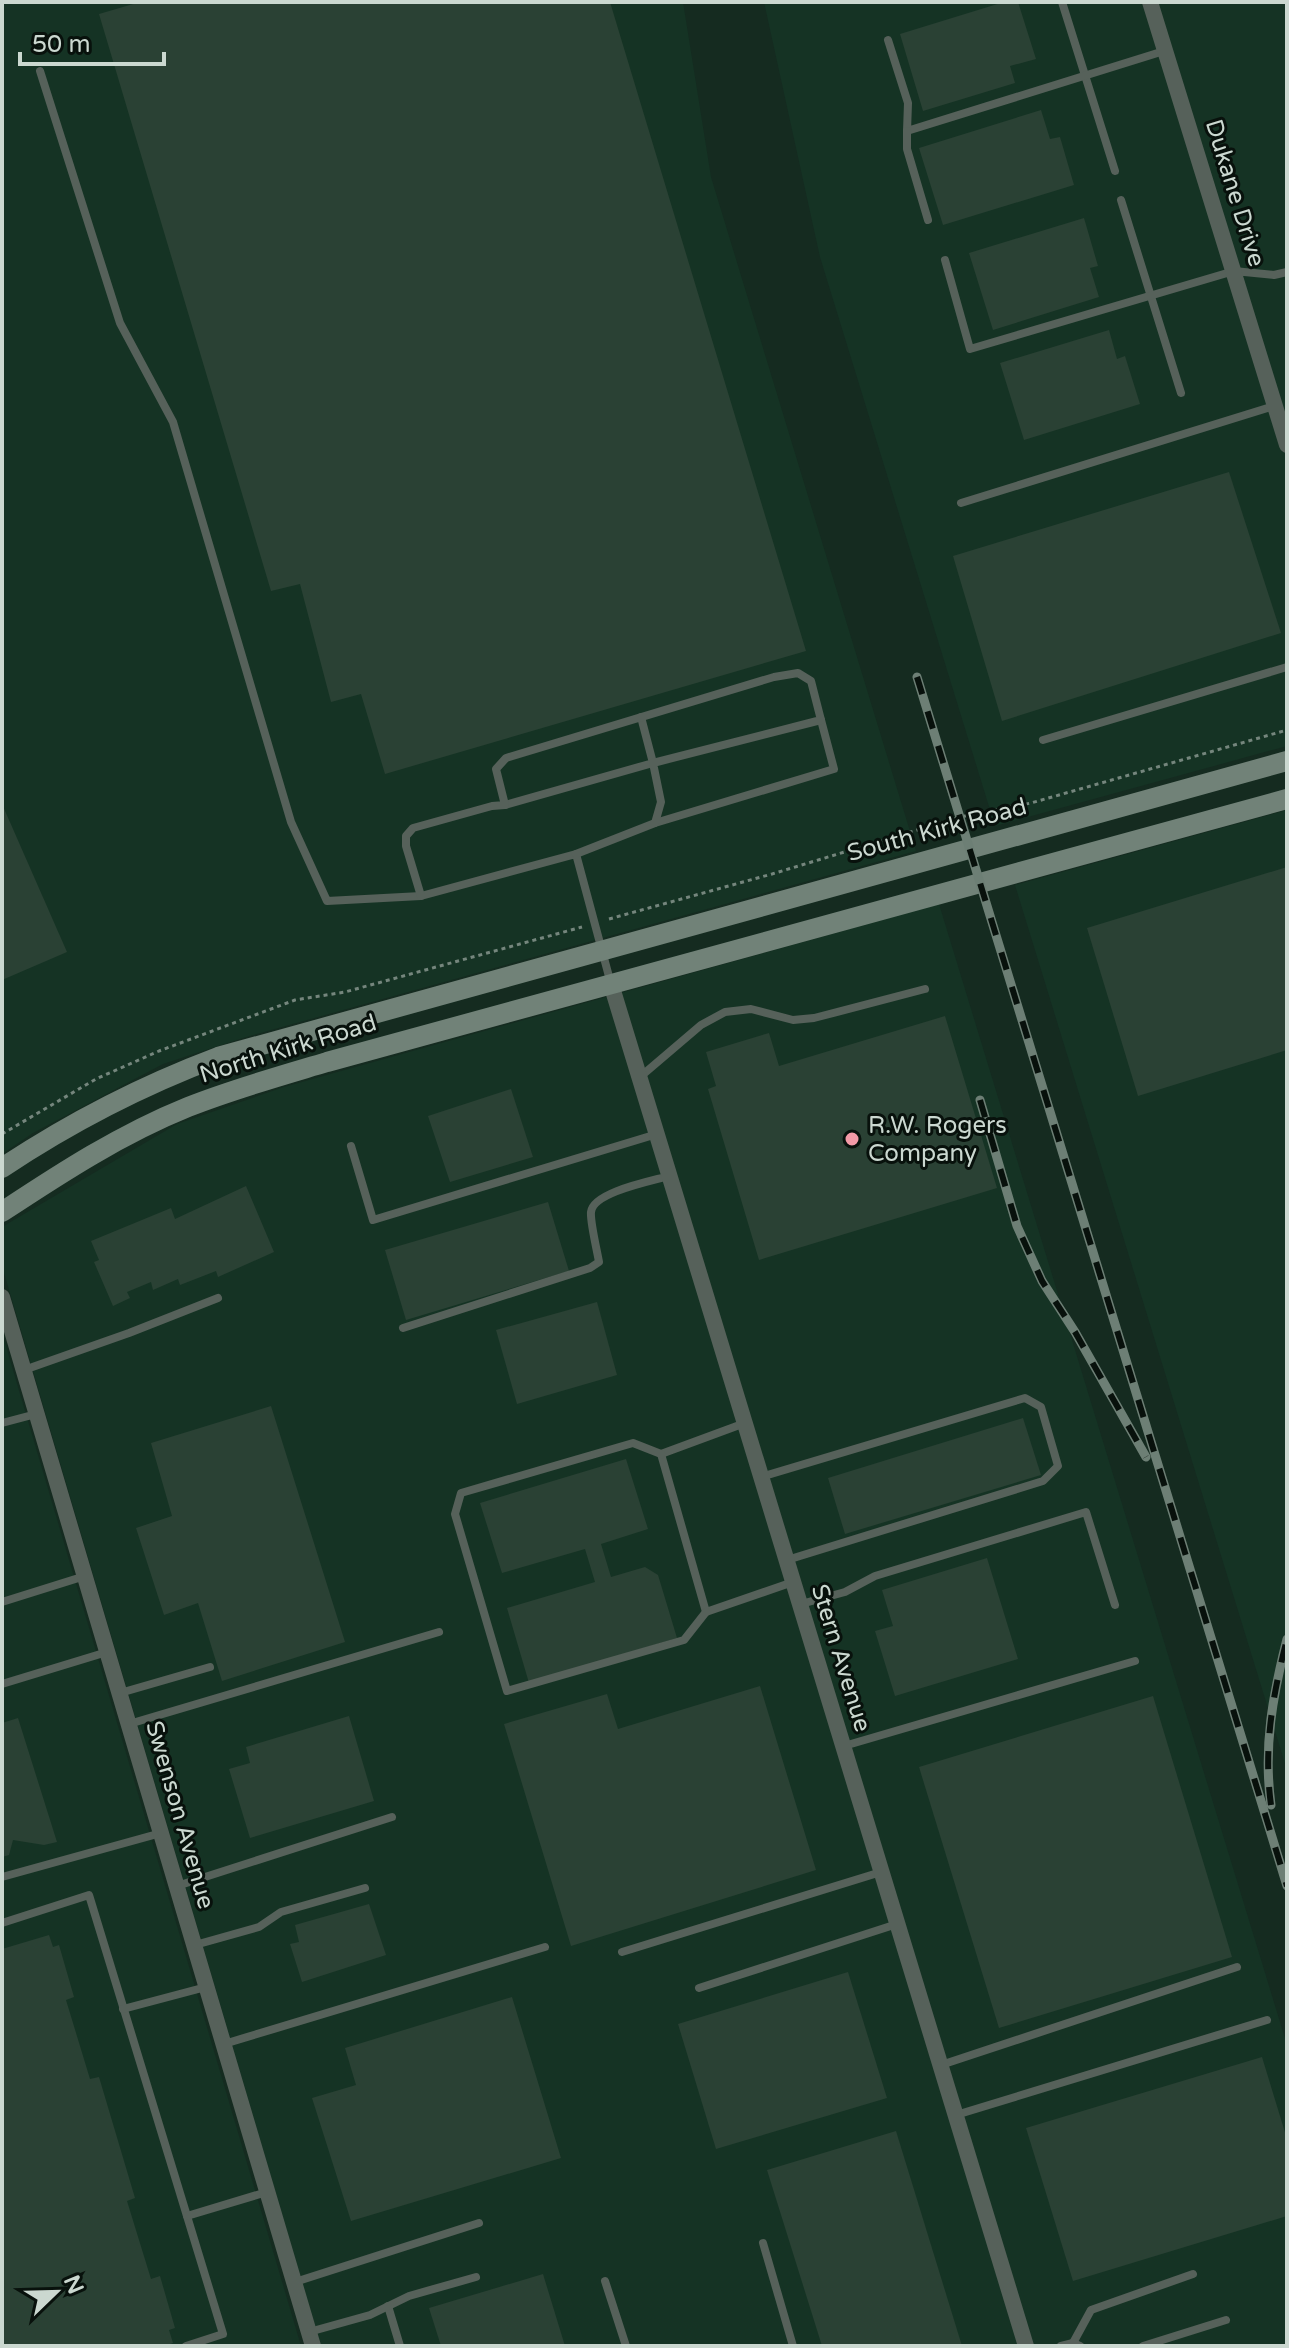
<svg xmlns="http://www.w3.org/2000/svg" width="1289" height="2348" viewBox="0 0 1289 2348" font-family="'Varela Round',sans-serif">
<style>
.built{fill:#153324}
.building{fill:#2a4134}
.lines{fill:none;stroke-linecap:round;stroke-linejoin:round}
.path{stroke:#75867d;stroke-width:3;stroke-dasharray:4 4;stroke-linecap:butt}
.lane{stroke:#56615a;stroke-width:8}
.street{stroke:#56615a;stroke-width:16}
.secondary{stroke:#718278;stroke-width:20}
.rail-casing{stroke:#6d7f75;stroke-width:9}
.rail{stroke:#08110c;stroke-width:6;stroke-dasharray:18;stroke-linecap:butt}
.poi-dot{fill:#f39aa7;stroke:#08110c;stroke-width:3}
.labels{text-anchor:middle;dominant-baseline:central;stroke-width:6;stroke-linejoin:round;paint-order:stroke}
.street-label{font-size:24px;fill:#cbd8d0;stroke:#08110c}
.poi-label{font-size:24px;fill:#cbd8d0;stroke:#08110c;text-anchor:start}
</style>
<rect width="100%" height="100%" fill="#152b20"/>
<g class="built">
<polygon points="2,2 683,2 711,177 916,851 246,1037 163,1064 33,1133 2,1154"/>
<polygon points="764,2 1287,2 1287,746 995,826 820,257"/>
<polygon points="1287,810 1287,1770 1015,885"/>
<polygon points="939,904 1287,2045 1287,2346 321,2346 2,1266 2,1227 177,1124 284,1087"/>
<polygon points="2,1333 301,2346 2,2346"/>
</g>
<g class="building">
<polygon points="140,2 610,2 806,651 385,774 361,694 331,702 300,584 271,591 99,14"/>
<polygon points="1004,2 1018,2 1036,59 1010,66 1015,83 923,111 900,34"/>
<polygon points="1041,110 1050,139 1060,137 1074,185 943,225 919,148"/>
<polygon points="1084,218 1098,266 1090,268 1099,297 993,330 969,253"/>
<polygon points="1109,330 1117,359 1125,356 1140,404 1024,440 1000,363"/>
<polygon points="1229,472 1281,633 1002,721 953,556"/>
<polygon points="2,804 67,952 2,980"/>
<polygon points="1287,867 1287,1050 1138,1096 1087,928"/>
<polygon points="945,1016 997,1188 759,1260 708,1089 716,1086 706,1052 769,1033 779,1066"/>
<polygon points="511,1089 533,1157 450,1182 428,1116"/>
<polygon points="246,1186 274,1252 218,1277 216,1271 180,1285 178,1279 153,1290 151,1282 127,1292 130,1298 113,1306 94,1262 99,1260 91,1241 171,1208 175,1219"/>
<polygon points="548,1202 569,1271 406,1320 385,1250"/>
<polygon points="597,1302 617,1375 517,1404 496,1330"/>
<polygon points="271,1406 345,1642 222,1681 198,1603 164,1615 136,1528 172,1516 151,1443"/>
<polygon points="1023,1418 1041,1475 845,1534 828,1478"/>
<polygon points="626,1459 648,1529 601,1544 611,1577 645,1567 658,1575 677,1638 529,1683 507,1608 595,1582 585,1549 502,1573 480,1503"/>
<polygon points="987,1558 1018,1659 895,1696 875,1631 893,1626 882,1590"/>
<polygon points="760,1686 816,1870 571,1946 504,1724 607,1694 618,1729"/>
<polygon points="1153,1696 1232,1957 999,2028 919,1767"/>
<polygon points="349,1716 374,1801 250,1838 229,1769 250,1763 246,1747"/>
<polygon points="18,1718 57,1842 44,1845 13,1840 9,1855 2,1857 2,1723"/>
<polygon points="369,1904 386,1955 302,1982 290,1944 299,1942 295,1925"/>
<polygon points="49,1935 53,1947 59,1945 74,1997 66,2000 90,2079 99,2077 135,2198 127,2201 151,2279 160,2276 175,2328 169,2330 173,2343 164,2346 2,2346 2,1949"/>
<polygon points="848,1972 887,2098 716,2149 678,2024"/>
<polygon points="512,1997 561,2158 351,2221 312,2098 356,2085 345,2048"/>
<polygon points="1262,2057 1287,2139 1287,2216 1073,2281 1026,2128"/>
<polygon points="896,2131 962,2346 822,2346 767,2170"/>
<polygon points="543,2274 565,2346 441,2346 429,2308"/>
</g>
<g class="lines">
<g class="path">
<polyline points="609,919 772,874 960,817 1031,803 1287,730"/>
<polyline points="2,1134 96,1079 159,1051 295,1000 345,992 582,927"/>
</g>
<g class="lane">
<polyline points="1062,2 1115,171"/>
<polyline points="888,40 908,103 907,131 1164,51"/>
<polyline points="40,71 120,323 173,422 291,822 327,901 421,896 576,854 611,984"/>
<polyline points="907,131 907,149 928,220"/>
<polyline points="1121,200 1181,393"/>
<polyline points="945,260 970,349 1234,271 1274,275 1287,272"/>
<polyline points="961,503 1274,406"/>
<polyline points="1043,740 1287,667"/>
<polyline points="505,805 653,763 641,717"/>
<polyline points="655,823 834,769 821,720"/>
<polyline points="421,896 406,846 406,836 413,828 492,806 505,805 496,769 506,758 774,677 798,673 811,681 821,720 653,763 661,802 655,823 576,854"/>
<polyline points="640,1077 701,1025 725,1012 751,1009 793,1020 814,1018 925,989"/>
<polyline points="351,1146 373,1220 657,1134"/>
<path d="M403,1328L590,1268L599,1262C597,1250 590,1222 591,1212C593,1192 652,1181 669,1176"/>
<polyline points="24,1370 129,1333 218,1298"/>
<polyline points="2,1423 36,1414"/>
<polyline points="745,1423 661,1454 706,1612 793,1582"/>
<polyline points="661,1454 633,1443 461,1493 455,1514 507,1691 684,1640 706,1612"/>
<polyline points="761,1477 1025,1398 1041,1407 1058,1466 1043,1481 787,1560"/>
<polyline points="2,1602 85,1576"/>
<polyline points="801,1604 845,1592 875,1576 1086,1512 1115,1605"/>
<polyline points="2,1684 107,1652"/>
<polyline points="120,1693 210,1667"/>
<polyline points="129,1724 439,1632"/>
<polyline points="844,1746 1135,1661"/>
<polyline points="2,1877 161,1833"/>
<polyline points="177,1886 392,1817"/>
<polyline points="2,1923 89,1895 223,2334 186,2346"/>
<polyline points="195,1945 259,1927 281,1912 365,1888"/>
<polyline points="622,1952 881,1872"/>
<polyline points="699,1988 897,1924"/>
<polyline points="123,2009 206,1987"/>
<polyline points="224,2044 545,1947"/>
<polyline points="941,2065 1237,1967"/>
<polyline points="956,2115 1267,2020"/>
<polyline points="187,2216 267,2192"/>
<polyline points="763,2243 793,2346"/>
<polyline points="605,2281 626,2346"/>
<polyline points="295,2282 479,2223"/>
<polyline points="388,2306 400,2346"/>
<polyline points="309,2332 370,2315 409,2296 476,2277"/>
<polyline points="1073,2343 1091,2310 1193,2274"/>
<polyline points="1061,2346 1073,2343 1080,2346"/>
<polyline points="1143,2346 1226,2320"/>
</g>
<g class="street">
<polyline points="1150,2 1287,445"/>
<polyline points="611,984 1026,2346"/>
<polyline points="2,1297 313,2346"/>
</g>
<g class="secondary">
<path d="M2,1168C71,1122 141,1086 218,1057L1287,761"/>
<path d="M2,1212C61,1173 121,1134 188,1107C233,1089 280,1076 327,1062L1287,799"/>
</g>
<defs>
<g id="rail">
<polyline points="917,677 1287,1886"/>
<polyline points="980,1100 1017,1226 1042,1281 1075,1332 1146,1457"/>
<path d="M1271,1805C1263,1747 1273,1694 1287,1639"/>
</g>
</defs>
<use href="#rail" class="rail-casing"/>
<use href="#rail" class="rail"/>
</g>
<circle class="poi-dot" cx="852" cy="1139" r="8"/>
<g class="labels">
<g class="street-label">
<text transform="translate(1235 193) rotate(73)">Dukane Drive</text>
<text transform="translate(937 830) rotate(-15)">South Kirk Road</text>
<text transform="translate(288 1049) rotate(-17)">North Kirk Road</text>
<text transform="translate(841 1658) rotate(73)">Stern Avenue</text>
<text transform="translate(180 1815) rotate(74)">Swenson Avenue</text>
</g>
<g class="poi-label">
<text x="868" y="1125">R.W. Rogers<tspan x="868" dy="28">Company</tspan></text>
</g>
</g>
<rect width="1289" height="2348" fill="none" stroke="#cbd8d0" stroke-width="8"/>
<g transform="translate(56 2292) rotate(67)" stroke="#08110c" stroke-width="6" paint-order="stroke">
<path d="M0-6L14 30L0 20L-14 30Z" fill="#cbd8d0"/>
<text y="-12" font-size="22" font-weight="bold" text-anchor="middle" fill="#cbd8d0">N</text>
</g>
<path d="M20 52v12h144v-12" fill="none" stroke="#cbd8d0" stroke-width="4"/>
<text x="32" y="52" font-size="24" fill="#cbd8d0" stroke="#08110c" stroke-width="6" paint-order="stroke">50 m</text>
</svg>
